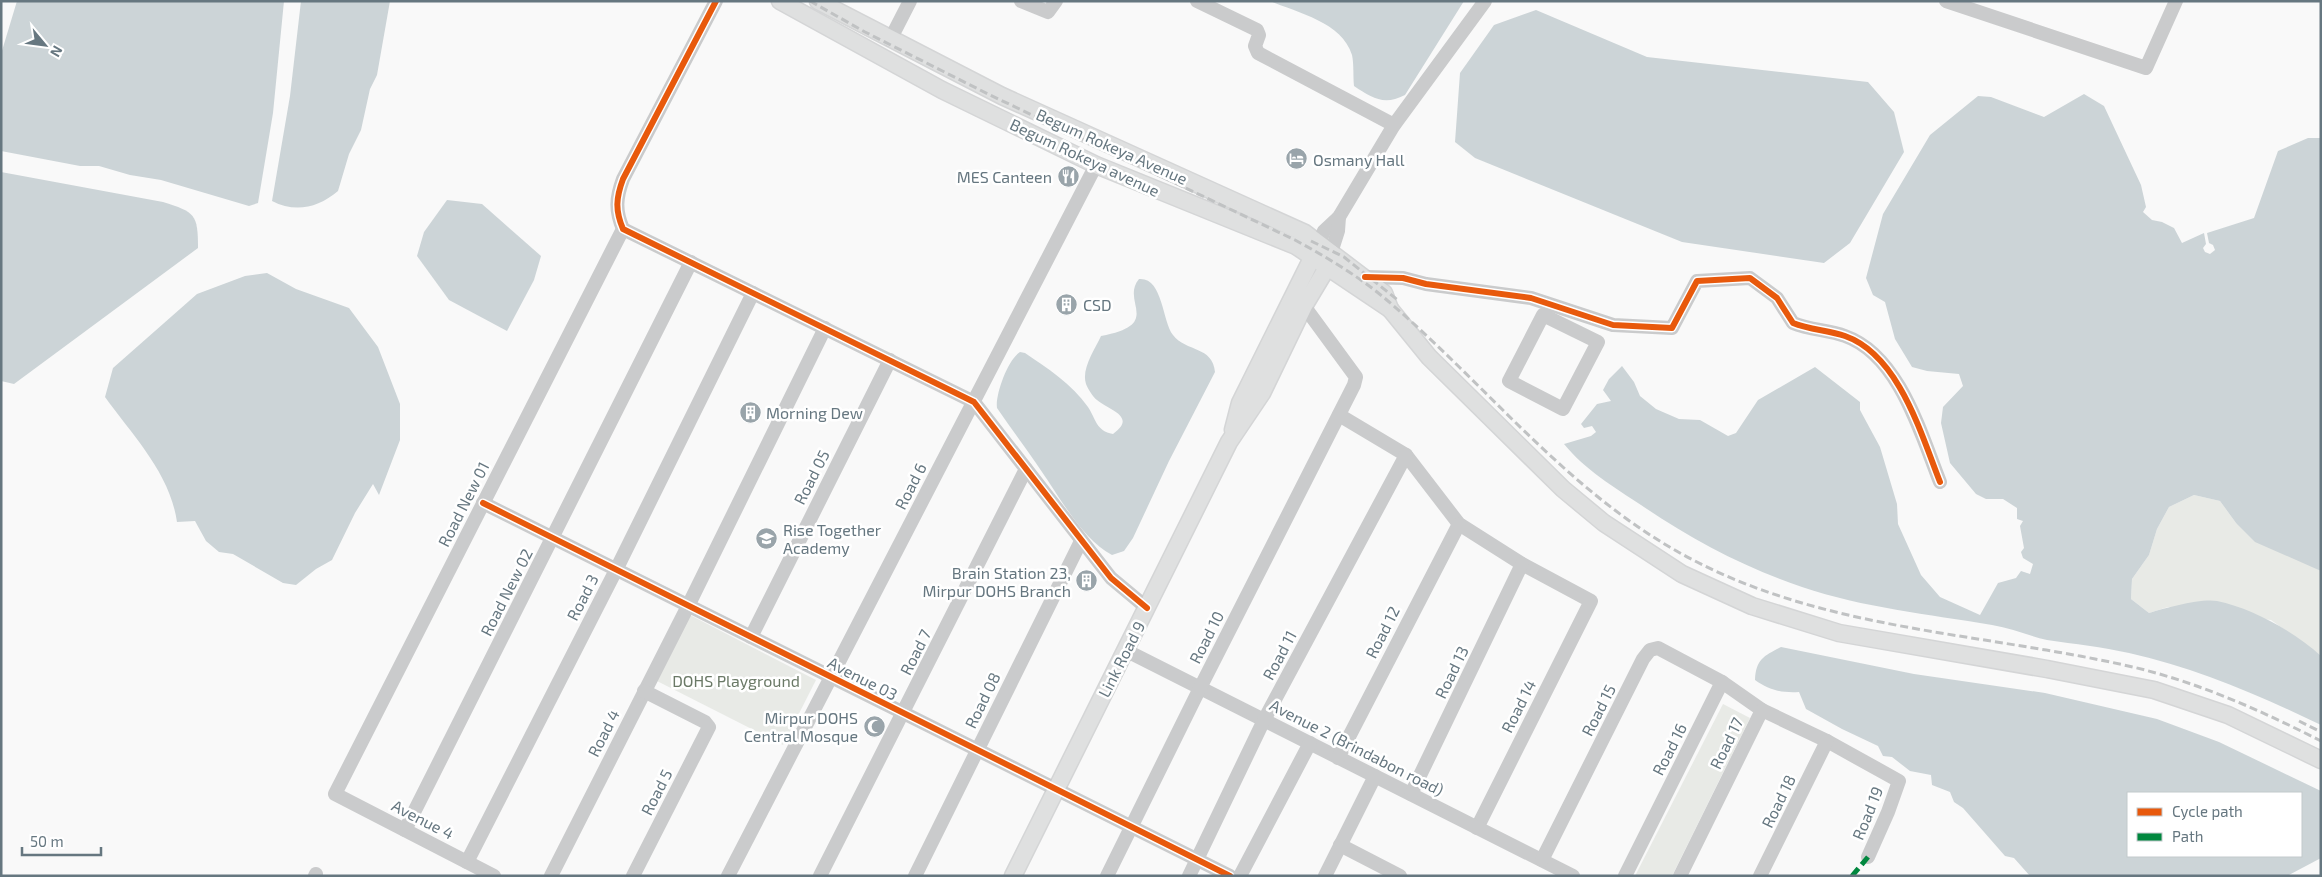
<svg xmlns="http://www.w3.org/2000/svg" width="2322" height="877" viewBox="0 0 2322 877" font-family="'Exo 2',sans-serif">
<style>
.green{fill:#e8eae6}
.water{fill:#ccd4d7;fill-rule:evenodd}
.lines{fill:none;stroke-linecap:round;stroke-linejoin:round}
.major-casing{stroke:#d4d5d6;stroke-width:19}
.minor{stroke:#cacbcc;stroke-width:14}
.major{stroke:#dfe0e0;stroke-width:16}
.rail{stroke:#c0c2c3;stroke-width:3;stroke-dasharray:8 4;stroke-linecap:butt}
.quiet{stroke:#00873e;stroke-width:5;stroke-dasharray:10 5;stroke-linecap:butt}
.cycleway-casing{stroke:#fff;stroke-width:9}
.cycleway{stroke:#e8590c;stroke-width:6}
.labels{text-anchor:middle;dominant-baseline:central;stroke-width:5;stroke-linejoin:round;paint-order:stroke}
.street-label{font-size:16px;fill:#667780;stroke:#fff}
.poi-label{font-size:16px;fill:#667780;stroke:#fff;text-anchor:start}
.park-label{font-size:16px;fill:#6a7966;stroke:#fff}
</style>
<rect width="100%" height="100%" fill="#f9f9f9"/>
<g class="green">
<polygon points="2194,495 2220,501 2236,523 2321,571 2321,656 2271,620 2168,607 2149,613 2131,599 2132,579 2149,555 2157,529 2169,507"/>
<polygon points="688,614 816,680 783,745 655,680"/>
<polygon points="1723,704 1750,718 1672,876 1635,876"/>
</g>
<g class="water">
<polygon points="17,1 284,1 273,113 258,203 249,206 161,180 130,175 99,166 80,166 1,151 1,54"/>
<path d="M301,1H390L377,75L370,89L361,130L349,154L338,191C318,208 295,213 272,201L290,96Z"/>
<path d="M1270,1H1464L1405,95C1384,106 1372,98 1354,86C1353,76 1354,64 1352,55C1342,22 1298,13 1270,1Z"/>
<polygon points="1536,10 1647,57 1868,82 1894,112 1904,152 1850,243 1824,263 1682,242 1475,158 1455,142 1460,73 1494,25"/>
<path d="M2084,94L2104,106L2141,185L2146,207L2143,212L2152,220L2162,222L2174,228L2182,243L2204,233L2206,244L2203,248L2205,252L2210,254L2215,250L2213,245L2209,243L2207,233L2254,218L2278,151L2308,138H2321V571L2255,542L2236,523L2220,501L2194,495L2169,507L2157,529L2149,555L2132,579L2131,599L2149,613C2164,608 2202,598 2217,601C2252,608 2295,632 2321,656V725C2259,695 2196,668 2129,653C2102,647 2075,644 2047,640C2029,636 2011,628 1992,625C1928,614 1864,608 1802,587C1745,568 1691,539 1641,505C1615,488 1584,469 1564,444L1591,436L1596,432L1592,426L1584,428L1581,424L1597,404L1611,401L1603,390L1609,379L1622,366L1634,382L1640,396L1656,409L1679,419L1700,420L1728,436L1736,433L1758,400L1815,367L1860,402V410L1880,447L1897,504L1898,524L1921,575L1940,597L1980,615L1998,583L2016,578L2021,571L2030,574L2033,564L2023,558L2021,552L2024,548L2020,526L2023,521L2017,519V508L2003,499H1986L1976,494L1950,463L1941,423L1943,407L1963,386L1959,374L1927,371L1912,367L1895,339L1885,302L1873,295L1866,278L1883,214L1930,135L1978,96L1991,97L2044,117Z"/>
<path d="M1,172L163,202C195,212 198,214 198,248L14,384L1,381Z"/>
<polygon points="447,200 482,204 541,256 534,280 507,331 449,300 417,256 424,232"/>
<path d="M267,273L296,289L349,308L378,347L400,404V440L379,495L373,484L355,513L332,560L316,569L296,585L283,583L233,554L219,552L206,541L195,521L177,522C170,473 133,436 105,397L113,368L197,294L245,276Z"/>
<path d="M1139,279C1163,277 1162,321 1173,335C1186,352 1213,346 1215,372L1169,461L1133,538L1124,551L1112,555C1084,541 1060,498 1042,472C1028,451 1012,430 997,408C995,395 1008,359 1020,352L1025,353C1047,368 1072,384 1088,407C1096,419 1096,431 1113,434C1138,416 1108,410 1097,400C1093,397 1088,389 1086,384C1081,369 1095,349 1101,336C1164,324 1120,302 1139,279Z"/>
<path d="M1781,647L1914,674L2045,693L2157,719L2219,742L2321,791V858L2287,876H2030L2014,858L2005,856L1963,808L1954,802L1950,792L1932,785L1931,775L1910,771L1892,757L1883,756L1878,746L1842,729L1806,709L1799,692C1781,693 1769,690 1755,680C1756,659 1764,656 1781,647ZM2128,793H2301V856H2128Z"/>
</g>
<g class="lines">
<defs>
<g id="major">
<polyline points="780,1 942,90 1096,165 1296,246 1390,309"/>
<polyline points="818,1 1002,96 1305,233 1384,293 1390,309 1429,357 1563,489 1604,523 1682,574 1752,606 1839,633 2047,669 2154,690 2228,715 2321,760"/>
<polyline points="1233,430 1240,403 1317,248"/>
<polyline points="1013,876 1229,442 1262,393 1304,306 1328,266 1331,253"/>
</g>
</defs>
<use href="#major" class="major-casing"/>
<g class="minor">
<path d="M716,1L623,179C616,198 615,210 623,229L974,402L1111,578L1147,608"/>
<polyline points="1021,1 1048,12 1056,1"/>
<polyline points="1197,1 1257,30 1259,35 1255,46 1258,53 1394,125"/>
<polyline points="1946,1 2146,68 2176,1"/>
<polyline points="890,40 910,1"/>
<polyline points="1319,243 1324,231 1339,217 1394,125 1485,1"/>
<polyline points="1331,253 1338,231 1339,217"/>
<path d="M1365,277L1403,278L1426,284L1531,298L1613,325L1672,328L1697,281L1750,278L1777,298L1793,323C1810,330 1828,330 1845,336C1899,355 1921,434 1940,482"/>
<polygon points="1543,315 1598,342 1563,409 1509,381"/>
<polyline points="1339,415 1406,455 1459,524 1522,564 1591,601 1477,828"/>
<polyline points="483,503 1230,876"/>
<polyline points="751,637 890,360"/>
<polyline points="1125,650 1573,876"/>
<polyline points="1338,758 1459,524"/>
<polyline points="1411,794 1522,564"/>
<polyline points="405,830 691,262"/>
<polyline points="1340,845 1400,876"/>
<polyline points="1542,860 1643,659 1650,650 1658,648 1722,682"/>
<polyline points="467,862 616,570 753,293"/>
<polyline points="315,876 316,874"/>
<polyline points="494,876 335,794 623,229"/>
<polyline points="551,876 688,606 825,328"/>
<polyline points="633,876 709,727 705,722 644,691"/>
<polyline points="728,876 1096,165"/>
<polyline points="820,876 1026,469"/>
<polyline points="915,876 1081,541"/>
<polyline points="1107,876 1200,688 1354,385 1356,377 1304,306"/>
<polyline points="1189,876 1264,720 1406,455"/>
<polyline points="1240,876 1310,743"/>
<polyline points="1325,876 1375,776"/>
<polyline points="1625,876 1722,682 1762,710"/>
<polyline points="1680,876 1762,710 1827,741 1899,781 1888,812 1868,857"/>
<polyline points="1760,876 1827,741"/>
</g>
<use href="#major" class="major"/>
<g class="rail">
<path d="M810,1L865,32L990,95L1295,240C1328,258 1360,277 1388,301C1491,389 1574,500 1697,562C1830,630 1980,633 2124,665C2193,680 2258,709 2321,741"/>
<polyline points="1311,241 1344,257 1399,301"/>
<polyline points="2299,721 2321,732"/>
</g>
<polyline class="quiet" points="1852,876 1868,857"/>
<defs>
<g id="cycleway">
<path d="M716,1L623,179C616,198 615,210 623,229L974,402L1111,578L1147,608"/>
<path d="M1365,277L1403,278L1426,284L1531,298L1613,325L1672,328L1697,281L1750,278L1777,298L1793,323C1810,330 1828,330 1845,336C1899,355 1921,434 1940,482"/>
<polyline points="483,503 1230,876"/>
</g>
</defs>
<use href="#cycleway" class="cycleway-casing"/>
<use href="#cycleway" class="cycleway"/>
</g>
<defs>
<symbol id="hotel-disc" viewBox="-11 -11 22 22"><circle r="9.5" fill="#99a4aa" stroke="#fff"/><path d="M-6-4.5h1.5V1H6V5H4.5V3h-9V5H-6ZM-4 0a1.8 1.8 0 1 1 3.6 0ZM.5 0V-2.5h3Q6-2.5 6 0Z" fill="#fff"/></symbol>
<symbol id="restaurant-disc" viewBox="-11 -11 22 22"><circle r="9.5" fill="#99a4aa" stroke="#fff"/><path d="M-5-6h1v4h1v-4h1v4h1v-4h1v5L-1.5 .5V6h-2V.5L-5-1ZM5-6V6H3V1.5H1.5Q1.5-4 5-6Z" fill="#fff"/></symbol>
<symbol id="building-disc" viewBox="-11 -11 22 22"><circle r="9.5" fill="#99a4aa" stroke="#fff"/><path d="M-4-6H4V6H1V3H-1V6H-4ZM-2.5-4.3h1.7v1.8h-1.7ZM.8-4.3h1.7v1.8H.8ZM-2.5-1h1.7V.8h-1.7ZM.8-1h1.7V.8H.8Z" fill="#fff"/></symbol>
<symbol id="school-disc" viewBox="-11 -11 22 22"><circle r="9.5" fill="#99a4aa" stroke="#fff"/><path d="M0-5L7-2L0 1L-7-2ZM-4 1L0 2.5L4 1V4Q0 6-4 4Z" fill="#fff"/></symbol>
<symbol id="mosque-disc" viewBox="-11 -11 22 22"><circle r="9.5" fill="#99a4aa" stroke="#fff"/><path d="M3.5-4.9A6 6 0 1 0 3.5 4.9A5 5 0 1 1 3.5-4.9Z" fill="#fff"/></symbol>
</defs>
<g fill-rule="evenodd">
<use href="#hotel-disc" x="1284" y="146" width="25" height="25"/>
<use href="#restaurant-disc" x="1056" y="164" width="25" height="25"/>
<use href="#building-disc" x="1054" y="292" width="25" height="25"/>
<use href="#building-disc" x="738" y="400" width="25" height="25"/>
<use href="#school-disc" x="754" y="526" width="25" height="25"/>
<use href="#building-disc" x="1074" y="568" width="25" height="25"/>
<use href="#mosque-disc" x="862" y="714" width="25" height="25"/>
</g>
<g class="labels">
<g class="street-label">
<text transform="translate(1112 146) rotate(24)">Begum Rokeya Avenue</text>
<text transform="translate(1085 157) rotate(25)">Begum Rokeya avenue</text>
<text transform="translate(811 477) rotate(-63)">Road 05</text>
<text transform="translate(910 486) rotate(-63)">Road 6</text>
<text transform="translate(463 504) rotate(-63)">Road New 01</text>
<text transform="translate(506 592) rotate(-63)">Road New 02</text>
<text transform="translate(582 597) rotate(-63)">Road 3</text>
<text transform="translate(1382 632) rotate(-63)">Road 12</text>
<text transform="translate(1206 637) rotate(-63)">Road 10</text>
<text transform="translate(915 652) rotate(-63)">Road 7</text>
<text transform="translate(1279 655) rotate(-62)">Road 11</text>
<text transform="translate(1121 659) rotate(-63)">Link Road 9</text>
<text transform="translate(1451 672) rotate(-64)">Road 13</text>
<text transform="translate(863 678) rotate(27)">Avenue 03</text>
<text transform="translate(982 700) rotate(-64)">Road 08</text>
<text transform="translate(1518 706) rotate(-63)">Road 14</text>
<text transform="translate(1598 710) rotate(-63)">Road 15</text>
<text transform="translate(603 733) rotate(-63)">Road 4</text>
<text transform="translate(1726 743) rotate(-64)">Road 17</text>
<text transform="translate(1357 747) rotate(27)">Avenue 2 (Brindabon road)</text>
<text transform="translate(1669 749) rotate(-63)">Road 16</text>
<text transform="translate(656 792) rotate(-63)">Road 5</text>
<text transform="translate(1778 801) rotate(-64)">Road 18</text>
<text transform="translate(1867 813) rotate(-68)">Road 19</text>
<text transform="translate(423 819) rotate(27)">Avenue 4</text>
</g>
<g class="poi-label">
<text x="1313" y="159">Osmany Hall</text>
<text x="1052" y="176" text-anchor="end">MES Canteen</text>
<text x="1083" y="304">CSD</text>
<text x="766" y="412">Morning Dew</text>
<text x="783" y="529">Rise Together<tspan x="783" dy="18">Academy</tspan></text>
<text x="1071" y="572" text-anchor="end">Brain Station 23,<tspan x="1071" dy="18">Mirpur DOHS Branch</tspan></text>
<text x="858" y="717" text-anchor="end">Mirpur DOHS<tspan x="858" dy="18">Central Mosque</tspan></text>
</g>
<g class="park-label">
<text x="736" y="680">DOHS Playground</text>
</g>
</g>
<rect width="2322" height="877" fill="none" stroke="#667780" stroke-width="5"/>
<rect x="2127" y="792" width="175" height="65" fill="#ffffff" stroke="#c2c9cc"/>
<rect x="2137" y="808" width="25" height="8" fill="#e8590c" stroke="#c2c9cc"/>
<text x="2172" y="817" font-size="15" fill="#667780">Cycle path</text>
<rect x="2137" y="833" width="25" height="8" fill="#00873e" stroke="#c2c9cc"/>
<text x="2172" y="842" font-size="15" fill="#667780">Path</text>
<g transform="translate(45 45) rotate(119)" stroke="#ffffff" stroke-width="4" paint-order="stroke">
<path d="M0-4L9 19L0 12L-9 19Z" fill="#667780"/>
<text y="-8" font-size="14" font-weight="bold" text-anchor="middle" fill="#667780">N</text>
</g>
<path d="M22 847v8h79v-8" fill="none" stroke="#667780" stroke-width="2.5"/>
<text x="30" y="847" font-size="15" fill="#667780" stroke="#ffffff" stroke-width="4" paint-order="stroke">50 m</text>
</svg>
